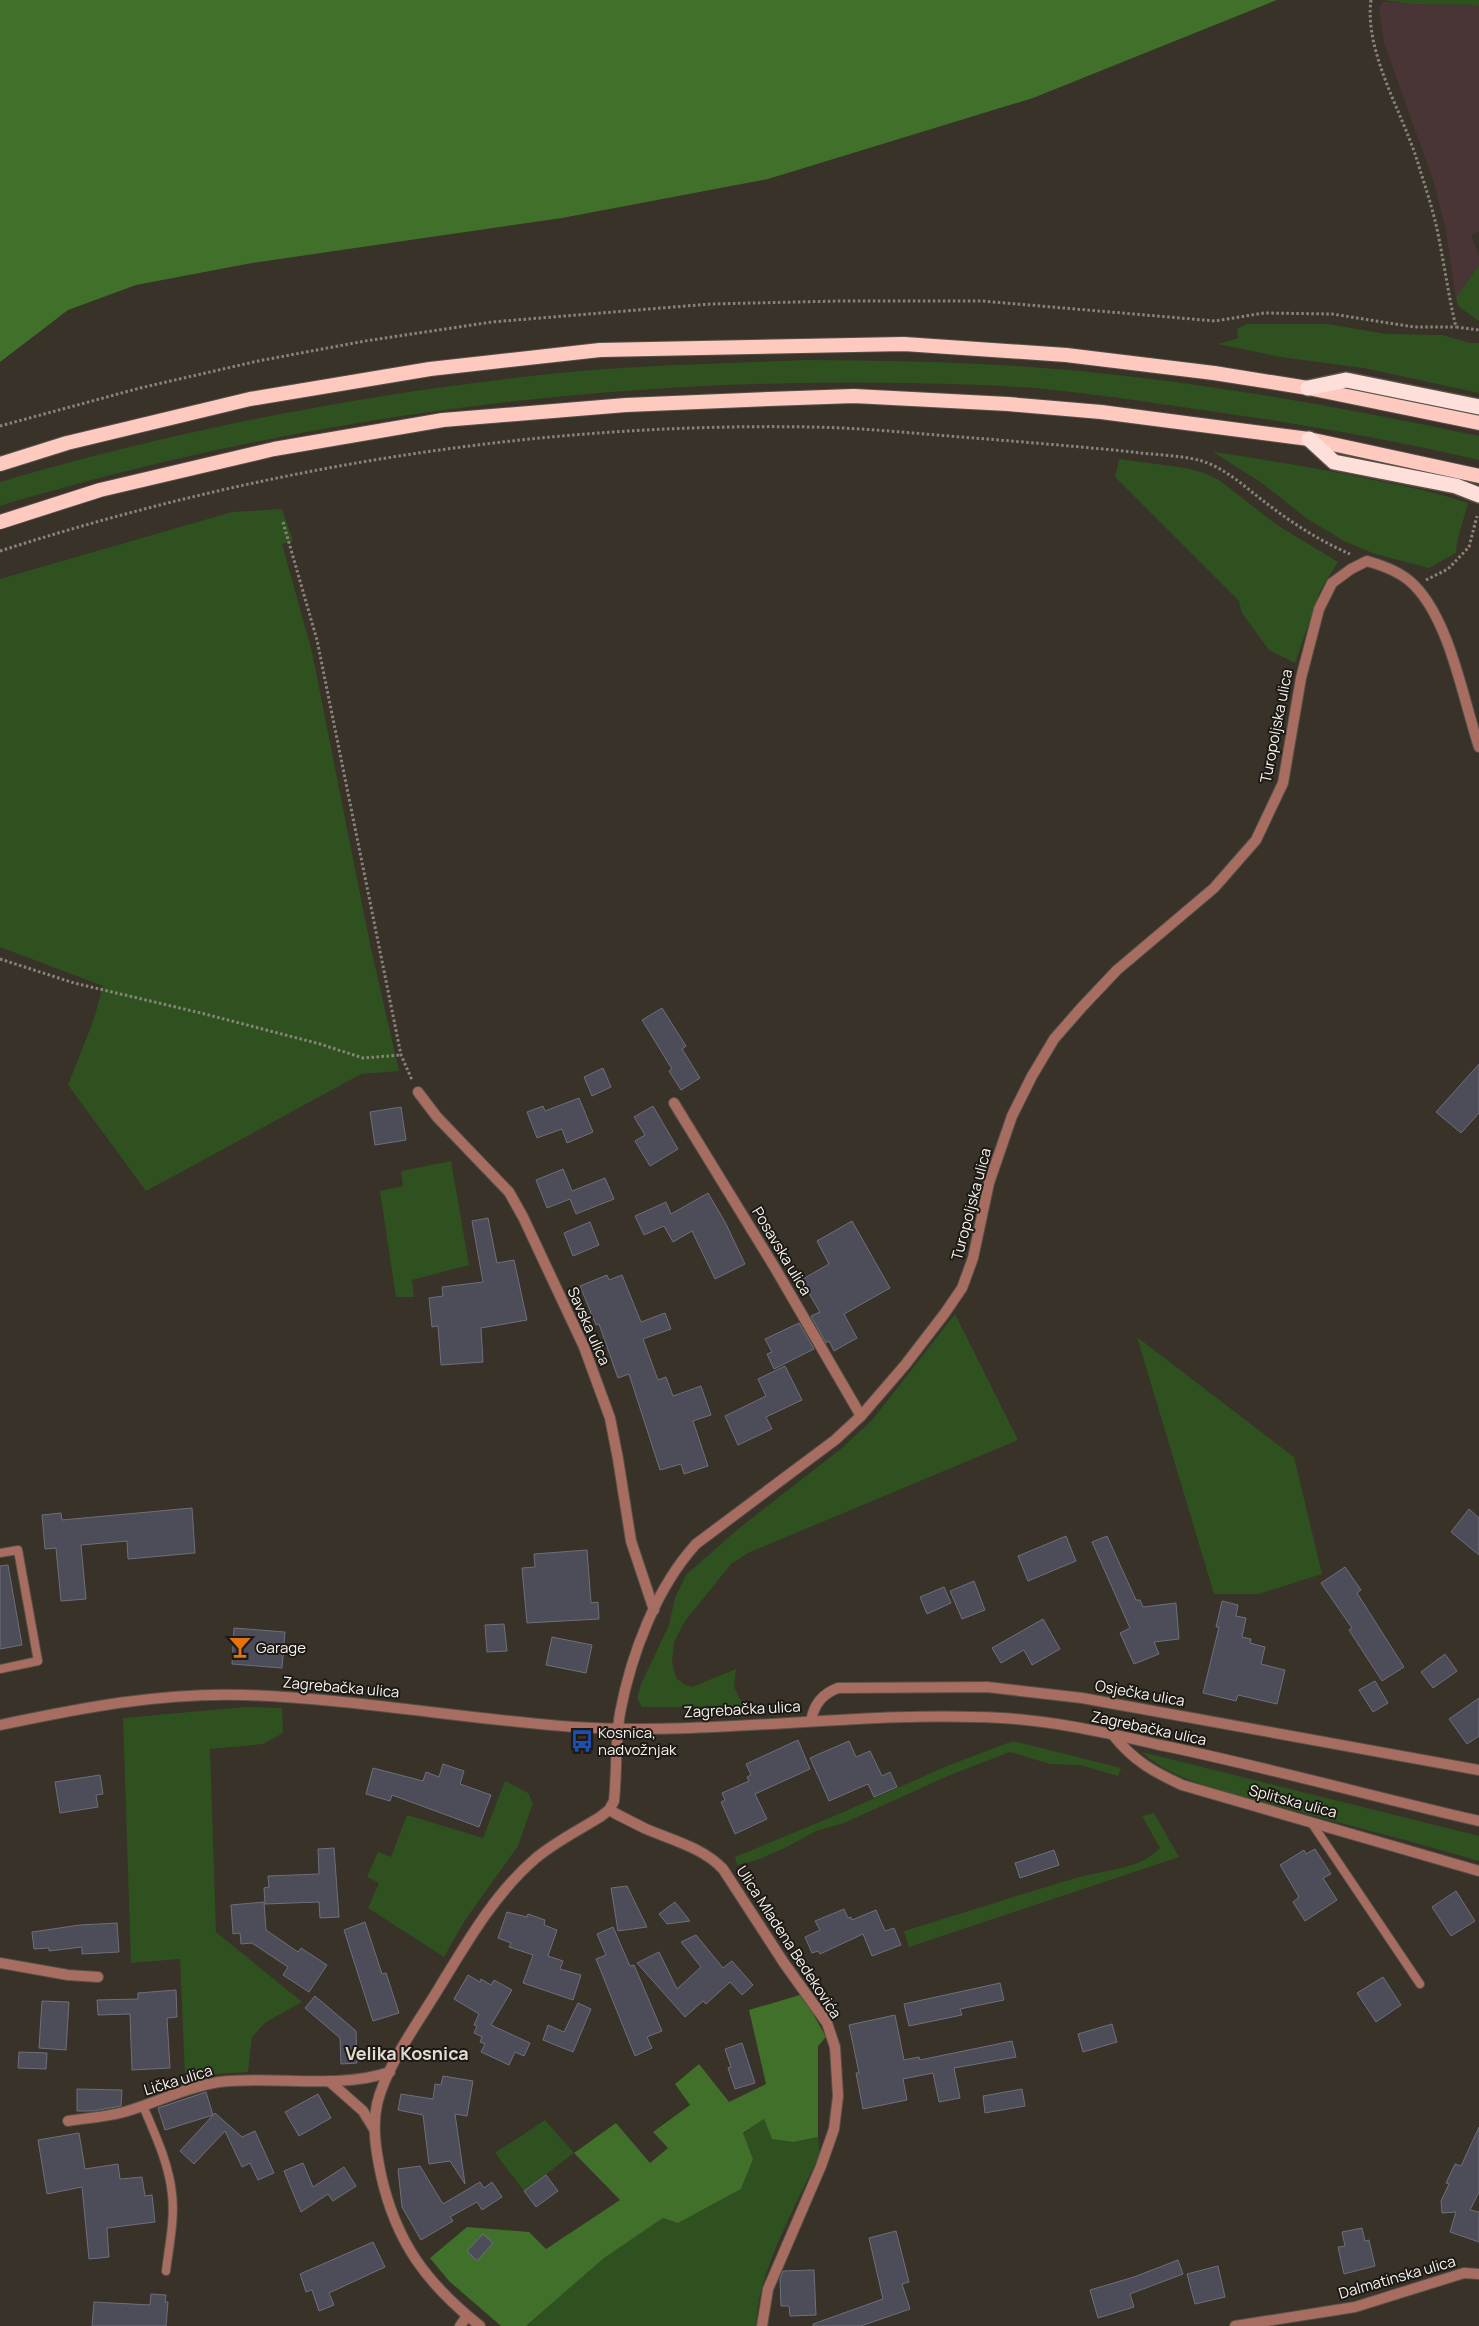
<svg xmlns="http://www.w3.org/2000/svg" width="1479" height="2326" viewBox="0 0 1479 2326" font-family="Manrope,sans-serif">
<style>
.industrial{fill:#493436}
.green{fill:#2f511f}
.forest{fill:#41702a}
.building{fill:#4d4d59;stroke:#6e6f7b}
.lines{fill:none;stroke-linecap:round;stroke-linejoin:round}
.service-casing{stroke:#575148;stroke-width:10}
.minor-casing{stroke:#575148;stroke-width:12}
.tertiary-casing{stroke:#575148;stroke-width:12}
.trunk-casing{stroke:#575148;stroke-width:16}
.motorway-casing{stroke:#575148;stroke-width:18}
.path{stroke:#89837c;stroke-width:3;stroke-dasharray:2.5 2.5;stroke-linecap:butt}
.service{stroke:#a86d61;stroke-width:8}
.minor{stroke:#a86d61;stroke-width:10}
.tertiary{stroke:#a86d61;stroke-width:10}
.trunk{stroke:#fecac0;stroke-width:14}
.motorway{stroke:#fedfd9;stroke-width:15}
.labels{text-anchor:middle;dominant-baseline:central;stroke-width:4;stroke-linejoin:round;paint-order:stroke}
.street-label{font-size:15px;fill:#f7f3ed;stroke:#1d1a16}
.poi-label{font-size:15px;fill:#f7f3ed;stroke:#1d1a16;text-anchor:start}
.quarter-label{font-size:18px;font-weight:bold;fill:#e2dace;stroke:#1d1a16}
</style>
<rect width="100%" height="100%" fill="#383229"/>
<polygon class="industrial" points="1383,1 1409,4 1479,5 1479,232 1471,235 1479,255 1479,265 1456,298 1446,231 1433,180 1384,43 1379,8"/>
<g class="green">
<polygon points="1383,0 1479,0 1479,5 1409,4"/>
<polygon points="1479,265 1479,321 1458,306 1456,298"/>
<polygon points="1247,324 1327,324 1386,334 1442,335 1470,343 1479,343 1479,393 1364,368 1280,357 1218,344 1238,338 1237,329"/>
<path d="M806,360C900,361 995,362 1089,372C1220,385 1350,409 1479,436V460C1379,437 1277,420 1175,406C1111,397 1046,387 981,385C756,376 529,391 307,432C230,446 155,463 80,483C53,491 26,497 0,506V482C173,431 352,396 531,376C622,365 714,364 806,360Z"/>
<path d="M1213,452C1268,460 1324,469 1379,481C1409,487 1439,493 1468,503C1464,520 1457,535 1456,553L1429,568L1375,554L1344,541L1306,518L1262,483Z"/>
<polygon points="1119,459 1186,468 1204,473 1219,480 1277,525 1338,562 1320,591 1295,663 1269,650 1242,613 1239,601 1115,477"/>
<polygon points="282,509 293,541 282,544 312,652 370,944 399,1071 361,1074 146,1191 68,1085 94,1019 103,986 0,947 0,579 232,512"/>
<polygon points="451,1161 469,1265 412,1280 414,1297 396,1297 380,1191 403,1186 401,1171"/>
<polygon points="955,1314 1018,1440 748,1553 731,1564 685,1621 674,1642 672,1662 676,1678 684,1684 692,1687 736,1669 734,1687 744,1707 642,1707 637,1698 641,1684 669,1625 675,1598 686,1575 738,1529 842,1448 873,1419"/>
<polygon points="1137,1337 1294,1457 1322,1574 1259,1594 1214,1594"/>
<polygon points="245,1707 282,1708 283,1733 263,1744 210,1749 216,1932 302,2002 266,2022 252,2037 248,2072 185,2076 180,1959 131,1963 123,1718"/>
<polygon points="1013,1741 1121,1768 1118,1776 1080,1765 1050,1764 1010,1752 950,1775 844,1823 816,1831 785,1848 757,1860 737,1865 735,1857 841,1813 947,1766"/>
<path d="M1142,1752L1479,1836V1861C1413,1841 1345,1825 1278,1806C1236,1795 1174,1782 1142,1752Z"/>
<polygon points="505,1781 528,1793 533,1803 518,1846 465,1920 444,1957 368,1908 379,1883 367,1877 378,1852 391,1857 407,1815 483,1838"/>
<path d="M1154,1813L1179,1857L909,1947L904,1931C961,1914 1018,1895 1076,1878C1103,1870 1140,1870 1160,1848L1142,1816Z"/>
<path d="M764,2119L772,2139L793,2142L818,2137L820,2153C801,2196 753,2281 757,2326H526L604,2258L663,2218L678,2223L741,2189L753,2159L743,2134Z"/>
<polygon points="545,2120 574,2153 524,2191 495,2153"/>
</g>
<g class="forest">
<polygon points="0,0 1277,0 1033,98 768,179 562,218 252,263 136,285 68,310 0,362"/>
<polygon points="800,1995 811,2010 826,2037 818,2046 818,2137 793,2142 772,2139 764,2119 743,2133 753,2159 741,2189 678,2223 663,2218 604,2258 526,2326 501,2326 449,2281 430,2258 467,2227 529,2232 546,2249 620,2200 574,2153 616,2123 650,2163 668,2148 653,2132 690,2105 675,2084 699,2064 729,2102 766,2084 749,2010"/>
</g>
<g class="building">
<polygon points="662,1008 686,1046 682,1049 700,1078 681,1090 669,1071 672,1069 642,1020"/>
<polygon points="1479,1064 1479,1113 1461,1133 1436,1112"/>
<polygon points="603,1068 611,1087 592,1096 584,1077"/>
<polygon points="579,1098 593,1132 567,1143 562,1129 537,1138 527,1112 543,1106 545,1111"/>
<polygon points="653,1106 678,1149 650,1166 635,1141 645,1135 634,1117"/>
<polygon points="401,1107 406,1140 375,1145 370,1112"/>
<polygon points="563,1169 572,1191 605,1178 614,1199 576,1214 570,1199 547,1208 536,1180"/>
<polygon points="708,1193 725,1222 745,1264 715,1279 692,1231 673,1242 664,1226 644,1235 635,1216 666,1202 671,1214"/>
<polygon points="488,1218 497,1263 514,1260 527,1320 481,1328 483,1362 441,1365 438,1326 432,1327 429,1298 443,1296 442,1287 483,1282 472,1221"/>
<polygon points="852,1221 890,1288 844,1314 857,1338 834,1351 829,1341 826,1343 811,1316 820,1312 801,1280 829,1264 817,1241"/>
<polygon points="590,1222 599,1245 573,1256 564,1233"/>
<polygon points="607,1275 609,1280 622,1275 641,1322 665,1313 671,1329 643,1339 658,1380 666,1377 673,1396 701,1386 711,1415 693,1421 708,1466 684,1474 681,1464 660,1470 629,1374 618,1378 599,1324 596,1325 580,1286"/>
<polygon points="799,1323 814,1349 774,1369 767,1354 772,1352 765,1339"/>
<polygon points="785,1366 802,1400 766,1417 772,1429 738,1445 725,1416 766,1396 758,1379"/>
<polygon points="192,1508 195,1553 128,1559 127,1541 81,1545 86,1599 61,1601 56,1548 45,1549 42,1515 61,1513 62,1520"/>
<polygon points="1469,1509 1479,1518 1479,1555 1451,1532"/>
<polygon points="1066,1536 1076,1561 1028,1581 1018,1556"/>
<polygon points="1107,1536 1136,1600 1140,1600 1143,1607 1176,1603 1179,1639 1154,1642 1159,1654 1134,1664 1120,1633 1130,1628 1092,1542"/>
<polygon points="587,1550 591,1603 598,1602 599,1619 527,1623 522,1568 535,1567 534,1554"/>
<polygon points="8,1565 22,1645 0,1649 0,1566"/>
<polygon points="1345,1567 1361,1590 1357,1593 1404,1667 1382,1681 1349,1630 1352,1628 1321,1583"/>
<polygon points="974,1581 985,1610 962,1619 950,1591"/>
<polygon points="944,1587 951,1603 927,1614 920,1597"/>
<polygon points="1222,1601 1238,1605 1236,1616 1246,1618 1242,1637 1251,1639 1250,1643 1265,1647 1261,1664 1285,1670 1277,1704 1238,1695 1236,1701 1203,1693 1219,1627 1216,1627"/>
<polygon points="1043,1619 1060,1649 1032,1665 1024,1650 1001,1663 992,1648"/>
<polygon points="504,1624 507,1651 487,1652 485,1625"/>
<polygon points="234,1628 285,1632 282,1668 232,1664"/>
<polygon points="552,1637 592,1645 586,1673 546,1665"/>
<polygon points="1445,1654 1457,1671 1433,1688 1421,1672"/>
<polygon points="1375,1681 1388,1703 1373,1712 1359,1690"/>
<polygon points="1479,1698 1479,1736 1467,1744 1449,1719"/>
<polygon points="798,1740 810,1769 755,1794 767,1819 735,1834 721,1802 725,1800 722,1793 749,1781 747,1777 751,1775 746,1764"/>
<polygon points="849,1741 856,1757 870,1751 882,1776 890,1772 897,1787 874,1797 868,1784 829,1801 810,1758"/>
<polygon points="443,1764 464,1771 460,1784 491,1795 479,1827 392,1795 390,1801 366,1794 373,1768 423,1781 426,1772 439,1777"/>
<polygon points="100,1775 103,1794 96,1795 98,1807 60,1813 55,1782"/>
<polygon points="334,1848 339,1917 320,1918 319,1902 265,1904 264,1888 269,1887 268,1876 319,1874 318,1849"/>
<polygon points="1315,1849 1331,1874 1323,1878 1337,1900 1305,1921 1293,1902 1299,1897 1280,1865 1304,1850 1306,1854"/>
<polygon points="1054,1850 1059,1865 1020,1878 1015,1863"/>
<polygon points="627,1886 647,1927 618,1931 611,1888"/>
<polygon points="1456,1891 1475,1921 1451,1936 1432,1907"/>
<polygon points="264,1902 266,1930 298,1952 301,1948 327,1965 309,1992 283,1975 288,1967 252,1943 241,1944 240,1933 233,1934 231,1905"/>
<polygon points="675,1902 690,1921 667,1924 659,1914"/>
<polygon points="844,1909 848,1918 851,1917 852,1920 876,1910 885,1931 894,1928 901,1945 872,1956 863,1934 820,1954 818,1951 812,1953 805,1937 820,1930 815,1921"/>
<polygon points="507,1912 527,1917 528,1914 545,1920 544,1925 557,1930 548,1956 563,1961 560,1969 581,1975 573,2000 523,1983 533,1955 509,1947 511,1943 498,1938"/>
<polygon points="365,1922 382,1974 386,1973 399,2013 373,2021 344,1930"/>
<polygon points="117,1923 119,1952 82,1954 82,1947 49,1951 49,1948 34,1949 32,1932 80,1925"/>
<polygon points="613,1927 630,1966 634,1965 662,2031 647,2037 652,2048 635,2056 596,1959 606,1955 597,1934"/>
<polygon points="696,1935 723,1968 732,1961 753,1985 742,1995 730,1982 706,2004 703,2001 685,2017 637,1963 659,1952 677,1989 701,1967 681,1942"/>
<polygon points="468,1975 480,1982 481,1979 491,1985 494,1980 512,1990 491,2025 530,2043 524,2056 515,2052 509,2065 481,2052 485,2044 480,2042 482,2037 474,2033 477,2026 474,2025 479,2014 454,1999"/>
<polygon points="1383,1977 1401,2005 1376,2022 1357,1993"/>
<polygon points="1000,1983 1004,2000 960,2009 962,2015 909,2026 904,2004"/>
<polygon points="176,1990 177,2017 167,2018 170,2068 132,2070 130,2014 98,2015 97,2000 138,1999 138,1993"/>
<polygon points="315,1996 356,2031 357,2063 341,2064 340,2038 305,2008"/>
<polygon points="42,2001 69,2002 66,2050 39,2048"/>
<polygon points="578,2003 591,2009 573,2052 543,2040 548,2025 564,2032"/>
<polygon points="895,2015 904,2060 919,2057 920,2060 1012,2041 1016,2057 954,2068 960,2098 939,2102 933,2073 903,2079 907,2100 863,2109 856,2073 859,2073 849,2025"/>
<polygon points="1112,2024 1117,2042 1083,2052 1078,2034"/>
<polygon points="742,2043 755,2083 735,2089 728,2068 731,2067 725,2049"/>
<polygon points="19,2052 47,2053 46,2069 18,2068"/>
<polygon points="443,2076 473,2081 467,2116 455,2114 465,2184 450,2161 429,2164 423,2115 398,2110 401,2094 433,2099 435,2084 441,2085"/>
<polygon points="77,2089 122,2090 121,2106 93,2111 77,2111"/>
<polygon points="1022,2089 1025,2106 985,2113 983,2096"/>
<polygon points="206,2092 213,2115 165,2130 158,2108"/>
<polygon points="318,2094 331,2118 299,2136 285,2112"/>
<polygon points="215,2113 242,2137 255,2131 274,2173 258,2180 250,2163 242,2167 225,2131 194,2164 180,2151"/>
<polygon points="1479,2127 1479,2192 1470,2210 1479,2212 1479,2242 1450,2232 1456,2212 1442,2213 1441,2201 1449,2184 1446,2183 1455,2164 1461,2166"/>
<polygon points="79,2133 85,2169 118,2164 120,2179 142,2177 145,2196 152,2195 155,2222 107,2228 109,2257 89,2259 82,2187 47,2194 38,2140"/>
<polygon points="303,2163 313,2187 344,2167 356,2186 333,2201 328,2194 301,2212 284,2171"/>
<polygon points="420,2166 443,2204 480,2182 484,2188 492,2182 502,2197 482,2210 477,2202 450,2217 453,2221 421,2240 402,2207 398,2169"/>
<polygon points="546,2175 558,2191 536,2207 524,2191"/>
<polygon points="1362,2228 1365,2241 1369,2240 1375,2266 1344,2274 1338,2247 1345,2246 1342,2232"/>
<polygon points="896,2231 909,2282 902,2284 910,2309 861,2326 813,2326 813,2324 883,2299 869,2238"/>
<polygon points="483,2234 493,2243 477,2261 467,2251"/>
<polygon points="373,2242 385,2267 329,2293 334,2305 319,2311 312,2290 306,2292 300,2274"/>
<polygon points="1178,2260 1183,2274 1130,2294 1134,2307 1098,2318 1090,2290 1134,2277"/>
<polygon points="1218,2266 1225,2297 1195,2304 1187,2274"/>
<polygon points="814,2270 816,2315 790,2316 789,2306 781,2306 780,2279 783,2271"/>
<polygon points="151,2294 166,2295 165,2302 168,2302 166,2326 92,2326 94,2302 150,2305"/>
</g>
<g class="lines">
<defs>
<g id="service">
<polyline points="0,1553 18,1550 38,1661 0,1669"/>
<polyline points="1311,1822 1420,1984"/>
<path d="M143,2106C155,2134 169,2164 172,2194C175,2219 169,2246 166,2271"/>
</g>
<g id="minor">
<polyline points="418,1092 437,1117 509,1192 523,1217 584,1347 610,1418 618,1459 631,1541 654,1610"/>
<polyline points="674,1103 775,1268 861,1416"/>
<path d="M811,1721C814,1704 822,1694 838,1688L987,1687L1082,1698L1479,1770"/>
<path d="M1113,1735C1134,1761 1152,1771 1182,1785L1479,1871"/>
<path d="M609,1810C620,1816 632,1822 644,1828C671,1840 702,1847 723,1869L784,1963L827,2023L835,2047L838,2096L834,2129L821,2166L768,2289L762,2326"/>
<polyline points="0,1963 68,1975 98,1977"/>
<polyline points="329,2081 363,2111 374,2129"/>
<path d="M68,2121C86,2118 106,2117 124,2112C156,2103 186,2087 219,2082C274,2075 337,2090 390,2072"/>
<polyline points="460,2326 467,2316"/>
<path d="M480,2326C426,2283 396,2242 381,2175C376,2151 372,2128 377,2104C386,2066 419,2021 439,1988C467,1942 495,1893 536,1858C555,1842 579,1830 600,1817L609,1810L614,1801C617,1772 615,1742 620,1713C631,1655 656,1588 696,1544L835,1440L861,1416L905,1365L945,1313L962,1288L973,1258L989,1183L1012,1116L1032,1076L1054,1039L1082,1007L1117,970L1214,888L1256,840L1283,783L1301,678L1319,609L1332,583L1351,569L1367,561C1384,566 1401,572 1414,585C1450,621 1463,699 1479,747"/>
<polyline points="1235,2326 1355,2307 1464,2273 1479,2274"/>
</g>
<path id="tertiary" d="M0,1725C81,1708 162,1692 245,1695C356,1699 465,1719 574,1727C717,1736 860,1710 1002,1718C1057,1721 1111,1734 1165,1746C1270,1768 1374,1797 1479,1821"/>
<g id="trunk">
<polyline points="0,464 67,443 250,399 430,369 600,350 904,344 1066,355 1214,373 1308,388 1479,423"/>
<polyline points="0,522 100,490 274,449 443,420 626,405 769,399 854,396 1008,404 1101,412 1309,439 1479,476"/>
</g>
<g id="motorway">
<polyline points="1308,388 1346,380 1479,407"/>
<polyline points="1309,439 1334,462 1456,486 1479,495"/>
</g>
</defs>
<use href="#service" class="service-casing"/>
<use href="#minor" class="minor-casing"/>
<use href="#tertiary" class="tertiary-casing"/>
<use href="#trunk" class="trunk-casing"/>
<use href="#motorway" class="motorway-casing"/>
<g class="path">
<path d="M1371,0C1364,51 1402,112 1417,160C1424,183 1432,206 1437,229C1444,262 1448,294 1456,327L1479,330"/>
<polyline points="0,426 140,388 258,361 365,341 492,322 710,304 839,301 982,301 1215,321 1264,313 1332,314 1414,327 1456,327"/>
<polyline points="283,522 317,640 401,1055 412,1080"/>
<path d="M0,551C261,467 538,422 812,427C870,428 929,435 987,439C1035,443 1084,447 1133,452C1155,455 1181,455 1202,461C1227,469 1246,488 1266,503C1292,523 1320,541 1350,554"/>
<polyline points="1426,580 1448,569 1469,547 1477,516"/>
<polyline points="0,959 74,983 201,1013 320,1044 363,1058 401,1055"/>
</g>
<use href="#service" class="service"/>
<use href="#minor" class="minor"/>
<use href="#tertiary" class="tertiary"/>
<use href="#trunk" class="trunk"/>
<use href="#motorway" class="motorway"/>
</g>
<defs>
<symbol id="bar-bare" viewBox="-9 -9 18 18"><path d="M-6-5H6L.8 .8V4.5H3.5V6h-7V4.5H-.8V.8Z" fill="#e8710a" stroke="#1d1a16" stroke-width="2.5" paint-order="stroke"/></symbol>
<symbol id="bus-bare" viewBox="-9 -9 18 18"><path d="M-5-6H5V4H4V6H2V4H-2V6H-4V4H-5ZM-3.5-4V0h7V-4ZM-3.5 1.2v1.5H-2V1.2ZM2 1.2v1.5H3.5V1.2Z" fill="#1a4fb4" stroke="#1d1a16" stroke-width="2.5" paint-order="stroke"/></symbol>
</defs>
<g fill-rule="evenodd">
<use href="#bar-bare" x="224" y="1631" width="32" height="32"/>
<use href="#bus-bare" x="566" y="1725" width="32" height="32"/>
</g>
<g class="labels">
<g class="street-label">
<text transform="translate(1276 726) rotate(-79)">Turopoljska ulica</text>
<text transform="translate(971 1204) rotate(-75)">Turopoljska ulica</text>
<text transform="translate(782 1251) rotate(59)">Posavska ulica</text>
<text transform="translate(589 1326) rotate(66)">Savska ulica</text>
<text transform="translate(341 1687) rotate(5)">Zagrebačka ulica</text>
<text transform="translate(1140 1693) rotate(10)">Osječka ulica</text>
<text transform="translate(742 1709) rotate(-3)">Zagrebačka ulica</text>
<text transform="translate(1149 1728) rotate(12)">Zagrebačka ulica</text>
<text transform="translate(1293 1801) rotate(15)">Splitska ulica</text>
<text transform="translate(789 1942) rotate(57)">Ulica Mladena Bedekovića</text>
<text transform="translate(178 2080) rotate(-17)">Lička ulica</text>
<text transform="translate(1397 2277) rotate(-16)">Dalmatinska ulica</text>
</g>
<g class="poi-label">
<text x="256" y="1647">Garage</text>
<text x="598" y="1732">Kosnica,<tspan x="598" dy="17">nadvožnjak</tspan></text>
</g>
<g class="quarter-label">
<text x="407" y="2053">Velika Kosnica</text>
</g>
</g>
</svg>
